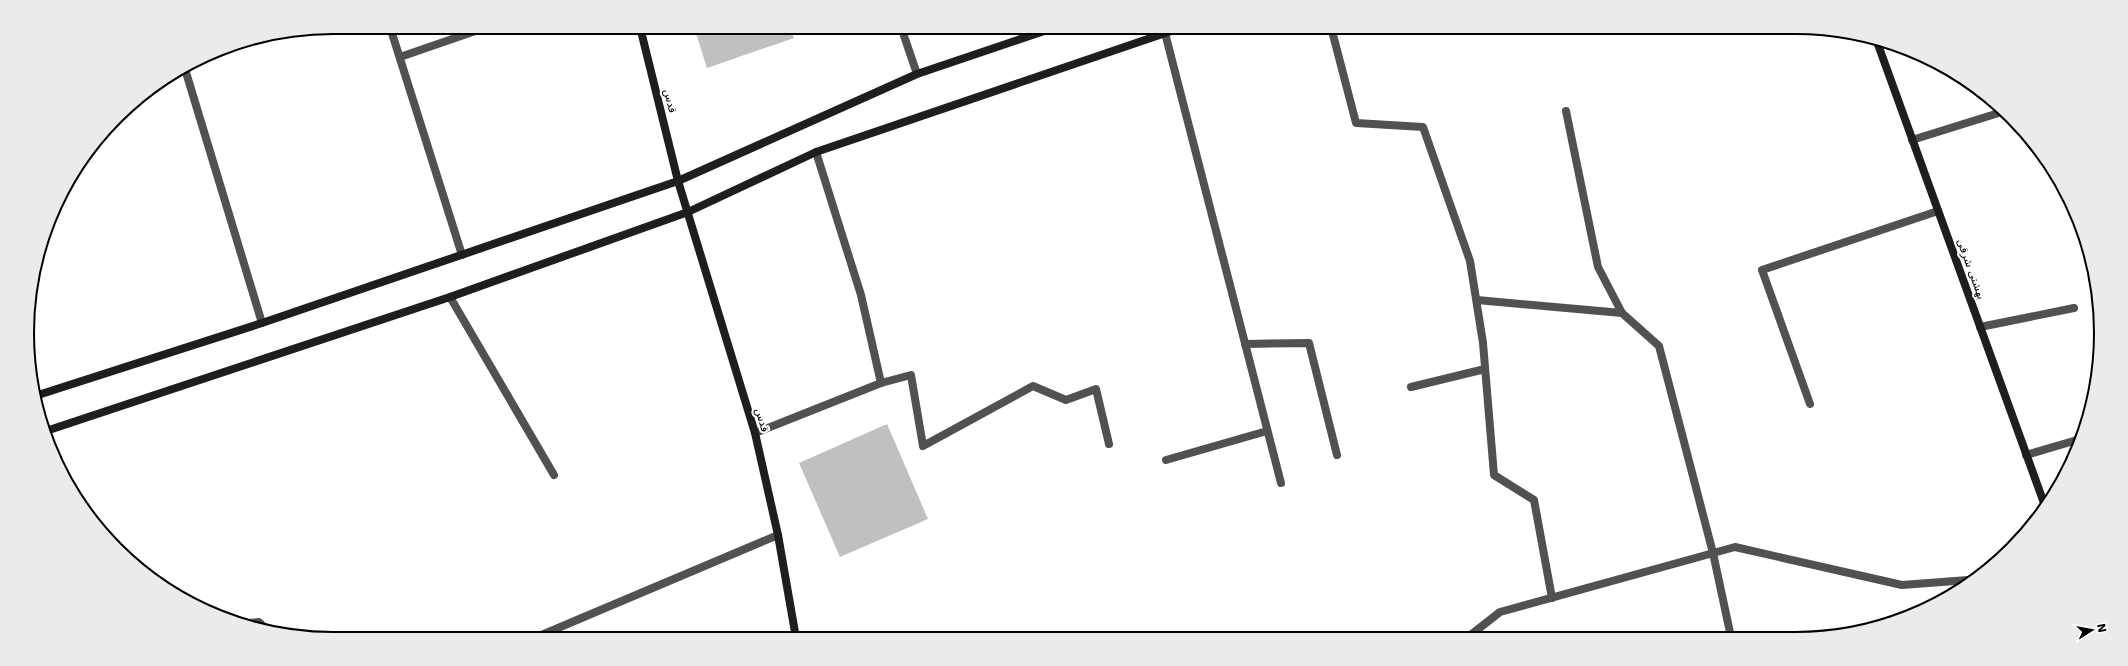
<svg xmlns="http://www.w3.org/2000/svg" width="2128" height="666" viewBox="0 0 2128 666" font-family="'DejaVu Sans','Noto Sans Arabic',sans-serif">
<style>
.building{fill:#c0c0c0}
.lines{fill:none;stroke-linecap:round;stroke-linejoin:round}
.lane{stroke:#515151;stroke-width:8}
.street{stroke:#515151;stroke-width:8}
.secondary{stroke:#1e1e1e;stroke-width:8}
.labels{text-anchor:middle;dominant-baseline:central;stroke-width:4;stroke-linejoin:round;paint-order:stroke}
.street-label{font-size:11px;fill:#000;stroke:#fff}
.rim{fill:none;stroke:#000;stroke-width:2}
</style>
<rect width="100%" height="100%" fill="#fff"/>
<g class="building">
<polygon points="694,27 790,27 794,38 707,68"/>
<polygon points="887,424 928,519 840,557 799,463"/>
</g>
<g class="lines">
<g class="lane">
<polyline points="901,27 917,74"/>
<polyline points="816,152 861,295 881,383"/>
<polyline points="755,433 881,383 911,375 923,446 1033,386 1066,400 1096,389 1109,444"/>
</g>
<g class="street">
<polyline points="390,27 462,255"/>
<polyline points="1331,27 1356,123 1423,127 1470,261 1483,343 1494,475 1534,500 1552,598"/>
<polyline points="1165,33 1281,483"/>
<polyline points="400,57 487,27"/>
<polyline points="185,69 262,323"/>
<polyline points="1566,111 1598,267 1622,313"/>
<polyline points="1912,140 2005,111"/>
<polyline points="450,297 554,475"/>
<polyline points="1477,300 1622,313 1659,346 1713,553 1731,637"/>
<polyline points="1980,327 2074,308"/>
<polyline points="1245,344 1309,343 1337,455"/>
<polyline points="1411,387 1485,369"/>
<polyline points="1810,404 1762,270 1938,211"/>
<polyline points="2026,455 2077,440"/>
<polyline points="1166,460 1267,431"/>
<polyline points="242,624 259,622 269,632"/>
<polyline points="1468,637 1500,612 1735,547 1902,585 1968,580"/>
<polyline points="532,639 778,535"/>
</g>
<g class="secondary">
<polyline points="640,27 678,181 755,433 778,535 796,638"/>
<polyline points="1876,39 2045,506"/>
<polyline points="35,396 262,323 678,181 917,74 1056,27"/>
<polyline points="46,431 450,297 688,212 816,152 1183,27"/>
</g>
</g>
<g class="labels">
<g class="street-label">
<text transform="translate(670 101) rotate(76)">قدس</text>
<text transform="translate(1971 269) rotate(70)">بهشتی شرقی</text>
<text transform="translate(762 420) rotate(74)">قدس</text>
</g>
</g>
<path d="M0 0H2128V666H0ZM333 34H1795A299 299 0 0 1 2094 333V333A299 299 0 0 1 1795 632H333A299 299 0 0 1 34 333V333A299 299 0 0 1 333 34Z" fill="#ebebeb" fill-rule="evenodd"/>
<path class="rim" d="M333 34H1795A299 299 0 0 1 2094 333V333A299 299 0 0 1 1795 632H333A299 299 0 0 1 34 333V333A299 299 0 0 1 333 34Z"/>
<g transform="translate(2092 630) rotate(79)" stroke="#ffffff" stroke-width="3" paint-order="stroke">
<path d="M0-3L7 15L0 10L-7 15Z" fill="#000000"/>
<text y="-6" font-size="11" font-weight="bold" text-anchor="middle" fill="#000000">N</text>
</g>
</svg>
